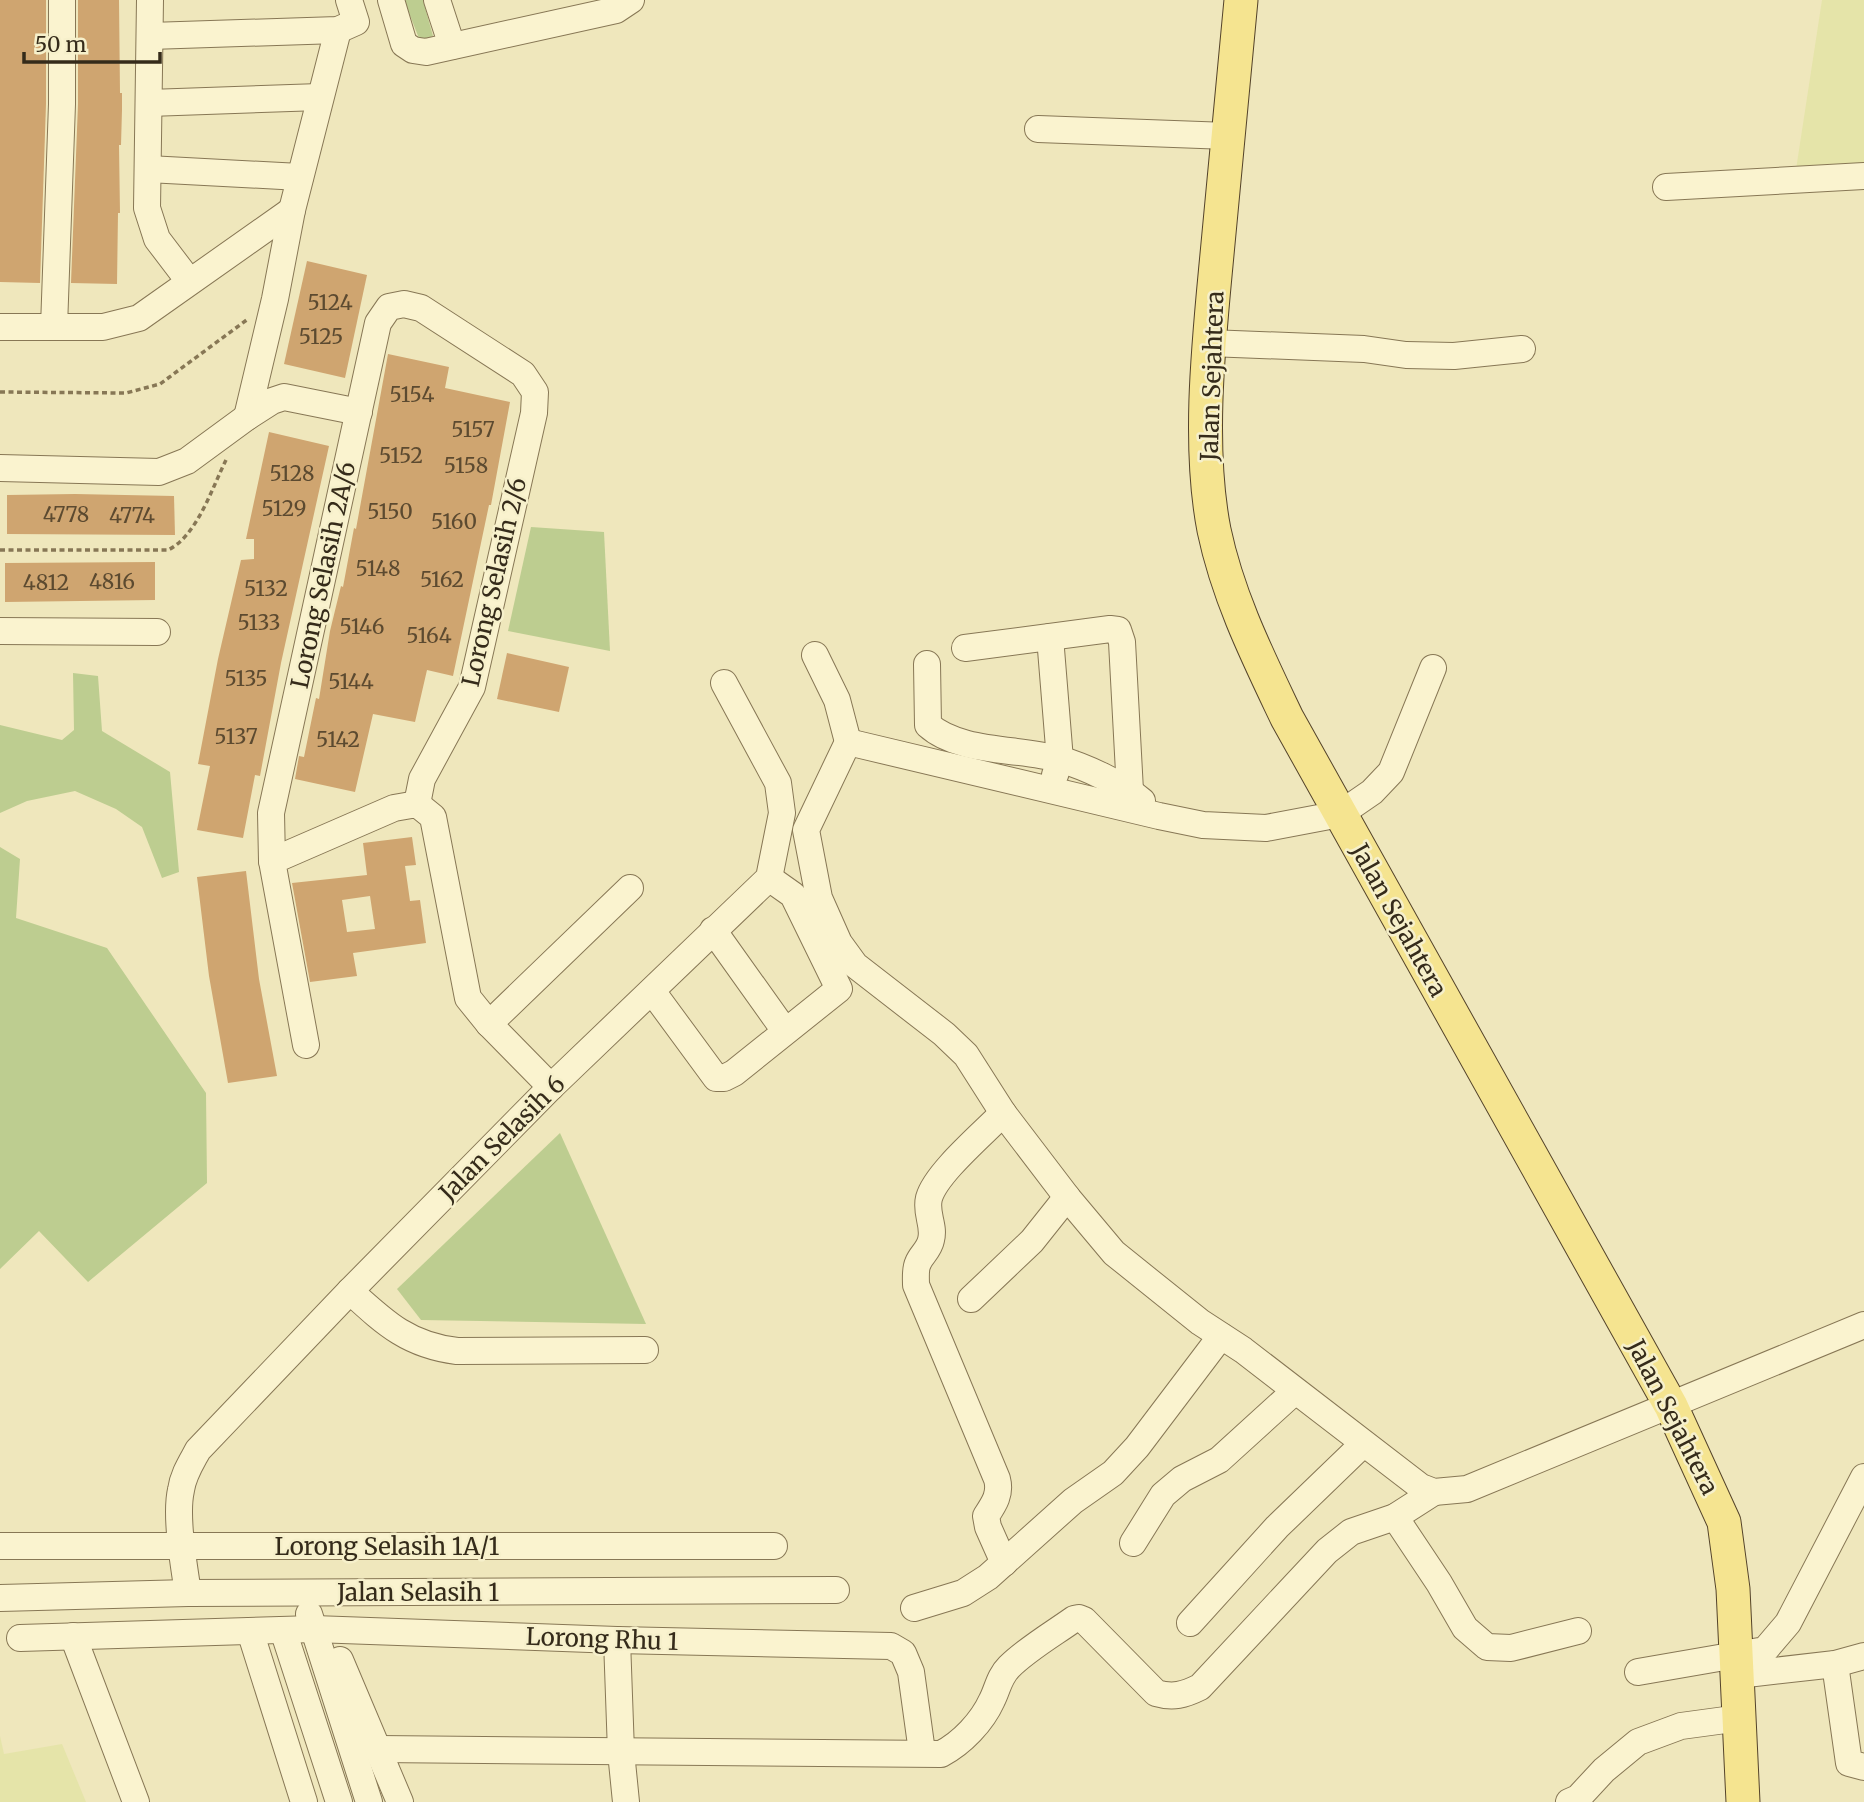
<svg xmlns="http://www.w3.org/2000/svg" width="1864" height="1802" viewBox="0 0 1864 1802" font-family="Merriweather,serif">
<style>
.farmland{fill:#e5e4a9}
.green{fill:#bdcd90}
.building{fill:#cfa570;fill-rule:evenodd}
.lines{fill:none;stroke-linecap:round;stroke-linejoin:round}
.minor-casing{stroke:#877755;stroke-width:28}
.major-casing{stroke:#54432a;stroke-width:35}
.path{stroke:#877755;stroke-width:3.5;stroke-dasharray:5 3.5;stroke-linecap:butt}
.minor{stroke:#faf3cf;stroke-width:26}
.major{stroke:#f5e490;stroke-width:33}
.labels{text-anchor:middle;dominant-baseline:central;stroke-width:5;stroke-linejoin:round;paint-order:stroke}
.number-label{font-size:21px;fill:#5c4a30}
.street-label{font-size:24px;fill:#352b1a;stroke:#f6f0cb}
</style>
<rect width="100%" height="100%" fill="#efe7bc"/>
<g class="farmland">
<polygon points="1822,0 1864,0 1864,175 1793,189"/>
<polygon points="0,1736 4,1754 62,1744 86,1802 0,1802"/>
</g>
<g class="green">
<polygon points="404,0 423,0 433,36 420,41"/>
<polygon points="531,527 604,532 610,651 508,631"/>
<polygon points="73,673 98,676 102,731 170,772 179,872 162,878 142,827 116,809 75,791 27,801 0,813 0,725 62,740 74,730"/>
<polygon points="0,847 20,859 16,918 107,948 206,1093 207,1183 88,1282 39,1231 0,1269"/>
<polygon points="560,1133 646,1324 421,1320 397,1289"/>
</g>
<g class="building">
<polygon points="0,0 46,0 46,104 40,283 0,282"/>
<polygon points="78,0 119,0 120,93 122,93 122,110 121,145 119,145 120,213 118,213 117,284 71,283 78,104"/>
<polygon points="307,261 367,275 345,378 284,364"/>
<polygon points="388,354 449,367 445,388 510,402 491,505 489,505 453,676 427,670 415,722 373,714 355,792 295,779 299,756 304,757 316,698 319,699 330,631 341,586 343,587 354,528 356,529"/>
<polygon points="269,432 329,446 281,663 260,776 255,775 243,838 197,830 210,766 198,764 218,659 241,560 254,559 254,539 246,539"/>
<polygon points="75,494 174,496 175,535 7,534 7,495"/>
<polygon points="155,562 155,600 5,602 5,563"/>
<polygon points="507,653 569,667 559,712 497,699"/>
<path d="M412,837L416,865L405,866L410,901L420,900L426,943L353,953L357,976L310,982L292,883L367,875L363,843ZM370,896L375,929L347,932L342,900Z"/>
<polygon points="246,871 259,979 277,1076 228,1083 209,976 197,877"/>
</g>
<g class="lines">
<defs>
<g id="minor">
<polyline points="150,0 147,208 157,239 189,281"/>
<polyline points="391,0 404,44 413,50 426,52 616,10 631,0"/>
<polyline points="437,0 452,46"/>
<polyline points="150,36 338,30 356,22 349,0"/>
<polyline points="149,103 320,97"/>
<polyline points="1038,129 1228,136"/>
<polyline points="148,169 300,177"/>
<polyline points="1666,187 1864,176"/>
<polyline points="0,327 103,327 139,318 292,210"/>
<polyline points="54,327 62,104 62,0"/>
<polyline points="1209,343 1364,349 1406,355 1454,356 1522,349"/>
<polyline points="247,417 275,299 292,210 338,30"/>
<polyline points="0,468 159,472 187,461 247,417 272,401 284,397 359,412"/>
<polyline points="0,631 157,632"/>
<polyline points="1050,637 1060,760 1055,775"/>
<polyline points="965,648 1110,629 1118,630 1122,642 1130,791"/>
<polyline points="815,655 837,700 848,742"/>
<path d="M927,664L928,725C959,753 1019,748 1059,759C1086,767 1121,783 1142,801"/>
<polyline points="848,742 806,830 819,898 839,943 855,965 944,1034 966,1055 1003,1113 1067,1197 1114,1253 1200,1322 1243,1350 1421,1487 1434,1492 1467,1489 1864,1325"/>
<polyline points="848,742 1159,816 1203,825 1266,828 1340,814 1372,792 1391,772 1433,668"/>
<polyline points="272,861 271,813 378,323 389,307 404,304 421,308 523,374 535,392 534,413 472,687 422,779 417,804"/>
<polyline points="713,930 785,1031"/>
<polyline points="652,991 716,1078 724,1078 734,1073 839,989 793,895 769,878"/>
<polyline points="489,1024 630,888"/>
<polyline points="306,1045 272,861 394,808 417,804 433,817 468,998 489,1024 551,1087"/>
<path d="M1003,1113C984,1133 936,1173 929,1198C925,1214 935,1225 931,1240C929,1250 921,1255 918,1263C915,1269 916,1278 916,1285L997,1479C1001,1494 994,1504 986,1516L988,1527L1004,1563"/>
<path d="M350,1291C385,1323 408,1345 457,1351L645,1350"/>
<polyline points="971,1299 1032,1241 1067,1197"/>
<polyline points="1395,1517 1439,1583 1465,1628 1487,1647 1511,1648 1578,1631"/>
<polyline points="1133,1543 1163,1495 1182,1479 1219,1460 1295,1391"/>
<polyline points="0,1546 774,1546"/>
<path d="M188,1593C184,1566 175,1516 181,1490C183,1475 191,1463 198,1450L350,1291L551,1087L769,878L782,813L778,783L724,683"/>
<polyline points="0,1598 188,1593 836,1590"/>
<polyline points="914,1608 963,1593 988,1577 1073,1501 1113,1473 1137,1447 1221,1336"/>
<polyline points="309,1614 369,1802"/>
<polyline points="1190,1623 1277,1527 1363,1444"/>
<polyline points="283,1630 339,1802"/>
<polyline points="250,1631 304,1802"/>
<polyline points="73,1636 136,1802"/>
<polyline points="20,1638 314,1629 617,1640 891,1646 903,1653 911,1672 922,1752"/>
<polyline points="617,1640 621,1752 626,1802"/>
<polyline points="340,1660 400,1802"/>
<polyline points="1835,1664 1849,1763 1864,1767"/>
<polyline points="1638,1672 1765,1650 1788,1623 1864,1477"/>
<polyline points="1738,1675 1835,1664 1864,1656"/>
<path d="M378,1749L941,1754C962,1743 982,1722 992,1700C998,1688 999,1677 1009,1667C1027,1649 1053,1634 1074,1619L1079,1618L1084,1620L1156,1693C1173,1698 1184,1695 1200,1687L1327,1551L1351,1532L1395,1517L1434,1492"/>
<polyline points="1569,1802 1578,1798 1604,1770 1638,1742 1681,1726 1740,1718"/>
</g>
<path id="major" d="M1241,0C1233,88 1224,177 1216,265C1208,349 1198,448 1214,530C1228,597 1258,657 1287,718L1671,1406L1724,1522L1733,1589L1743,1802"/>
</defs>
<use href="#minor" class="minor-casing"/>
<use href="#major" class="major-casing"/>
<g class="path">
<polyline points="0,392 126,393 160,384 248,319"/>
<path d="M0,550H168C197,536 212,488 226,460"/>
</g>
<use href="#minor" class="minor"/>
<use href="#major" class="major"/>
</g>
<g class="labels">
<g class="number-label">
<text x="330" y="302">5124</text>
<text x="321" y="336">5125</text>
<text x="412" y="394">5154</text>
<text x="473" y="429">5157</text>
<text x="401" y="455">5152</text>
<text x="466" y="465">5158</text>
<text x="292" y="473">5128</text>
<text x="284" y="508">5129</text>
<text x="390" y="511">5150</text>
<text x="66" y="514">4778</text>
<text x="132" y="515">4774</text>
<text x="454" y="521">5160</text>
<text x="378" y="568">5148</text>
<text x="442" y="579">5162</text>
<text x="112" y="581">4816</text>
<text x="46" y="582">4812</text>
<text x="266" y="588">5132</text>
<text x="259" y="622">5133</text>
<text x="362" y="626">5146</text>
<text x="429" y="635">5164</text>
<text x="246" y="678">5135</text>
<text x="351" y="681">5144</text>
<text x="236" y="736">5137</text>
<text x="338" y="739">5142</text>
</g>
<g class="street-label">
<text transform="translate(1212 376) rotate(-88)">Jalan Sejahtera</text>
<text transform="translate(323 575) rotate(-78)">Lorong Selasih 2A/6</text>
<text transform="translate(494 582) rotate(-77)">Lorong Selasih 2/6</text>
<text transform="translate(1399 920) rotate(61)">Jalan Sejahtera</text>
<text transform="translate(502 1138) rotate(-45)">Jalan Selasih 6</text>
<text transform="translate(1673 1417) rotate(63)">Jalan Sejahtera</text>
<text x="387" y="1546">Lorong Selasih 1A/1</text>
<text x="418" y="1592">Jalan Selasih 1</text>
<text transform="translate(602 1639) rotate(2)">Lorong Rhu 1</text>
</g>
</g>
<path d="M24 52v10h136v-10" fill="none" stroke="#352b1a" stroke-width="3.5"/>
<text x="35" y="52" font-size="21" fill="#352b1a" stroke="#f6f0cb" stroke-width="5" paint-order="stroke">50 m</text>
</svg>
